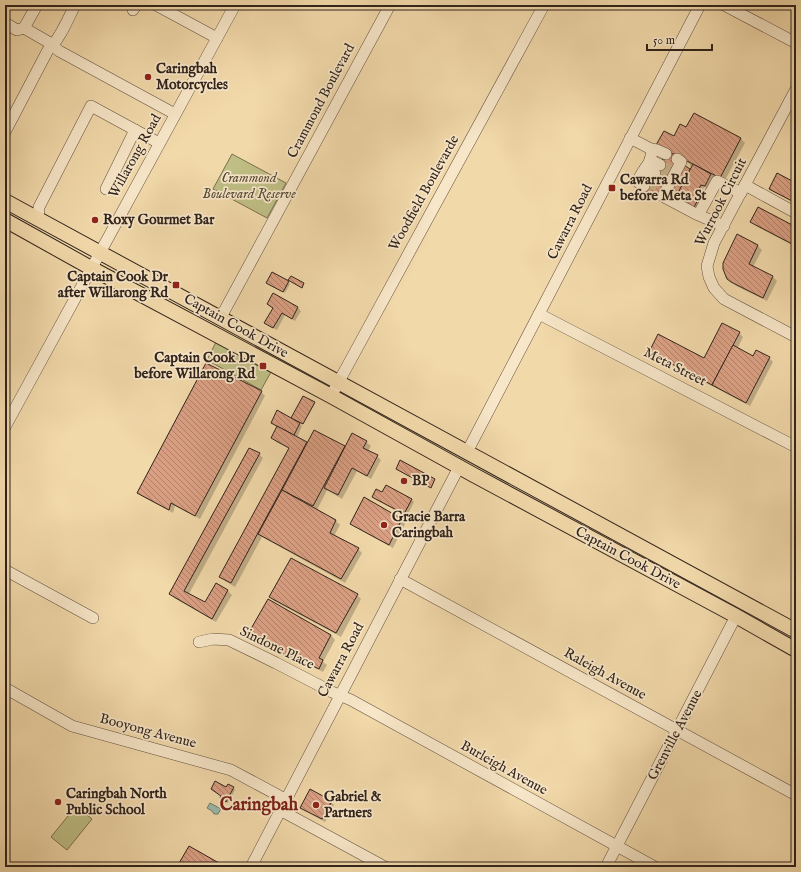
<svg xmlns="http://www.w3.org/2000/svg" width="801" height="872" viewBox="0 0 801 872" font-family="'IM FELL English',serif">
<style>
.park{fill:#bfbe85;stroke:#787050}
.garden{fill:url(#garden-furrows);stroke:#787050}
.water{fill:#9bbaac;stroke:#707e72}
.shadow{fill:#0003}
.building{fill:url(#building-back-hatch);stroke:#30231c}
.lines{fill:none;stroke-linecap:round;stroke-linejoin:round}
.minor-tunnel{stroke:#cbb58e;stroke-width:11;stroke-dasharray:11 5.5;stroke-linecap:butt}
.minor-casing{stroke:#605040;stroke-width:12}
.major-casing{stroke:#30231c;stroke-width:16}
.minor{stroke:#f7e6c8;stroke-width:11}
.major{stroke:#f2d9aa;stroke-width:14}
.poi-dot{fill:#8f2418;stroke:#f7e6c8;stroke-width:1.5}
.labels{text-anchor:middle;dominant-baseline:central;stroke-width:3.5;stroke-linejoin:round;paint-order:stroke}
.poi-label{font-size:14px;font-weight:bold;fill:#30231c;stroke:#f7e6c8;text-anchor:start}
.street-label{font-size:14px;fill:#30231c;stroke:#f7e6c8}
.park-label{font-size:14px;font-style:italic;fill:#544a36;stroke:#f7e6c8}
.district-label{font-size:18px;font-weight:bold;fill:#7a1f14;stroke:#f7e6c8}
</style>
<defs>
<pattern id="garden-furrows" width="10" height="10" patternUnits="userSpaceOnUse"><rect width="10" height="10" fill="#bfbe85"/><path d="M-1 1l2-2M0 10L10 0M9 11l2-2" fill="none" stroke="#a4a372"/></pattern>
<pattern id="building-back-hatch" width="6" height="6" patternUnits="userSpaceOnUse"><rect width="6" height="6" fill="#dba084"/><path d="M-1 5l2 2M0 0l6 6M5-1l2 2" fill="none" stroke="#b2826b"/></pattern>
</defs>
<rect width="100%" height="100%" fill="#f2d9aa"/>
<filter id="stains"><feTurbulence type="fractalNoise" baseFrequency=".005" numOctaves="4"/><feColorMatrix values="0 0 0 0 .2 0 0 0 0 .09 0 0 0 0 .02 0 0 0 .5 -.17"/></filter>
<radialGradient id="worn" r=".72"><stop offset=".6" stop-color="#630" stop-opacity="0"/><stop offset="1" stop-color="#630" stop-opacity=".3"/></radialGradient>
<g class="park">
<polygon points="232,154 286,183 267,218 213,189"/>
<polygon points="216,342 271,372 261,390 207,360"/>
<polygon points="76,806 92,819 67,850 51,837"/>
</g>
<polygon class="garden" points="719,200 722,201 714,218 711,216"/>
<polygon class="water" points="210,803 221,809 218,814 214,814 212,811 207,808"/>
<g class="shadow">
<polygon points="694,115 741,139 745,143 724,182 714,176 708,189 704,187 699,197 702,200 696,212 678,203 684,167 691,171 692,167 690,166 690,164 679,158 659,198 646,191 658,179 674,137 687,128"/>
<polygon points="796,184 796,204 774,192 770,188"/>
<polygon points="752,222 796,228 796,247 756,226"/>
<polygon points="738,235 758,246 762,250 753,267 773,277 777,281 767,301 736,286 728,278"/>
<polygon points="288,282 290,284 285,293 269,285"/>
<polygon points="273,294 298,308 301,311 295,321 285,315 277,330 269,326 266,323 273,309 268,304"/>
<polygon points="739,333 743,337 737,349 754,357 769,358 773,362 750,406 655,356 650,352 704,359"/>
<polygon points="261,392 265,396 200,519 175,506 173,513 143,497 139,493"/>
<polygon points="304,397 315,404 303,424 297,421 302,426 297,438 308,444 314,431 346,448 366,442 371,446 368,451 377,456 381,460 371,479 357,471 342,499 327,490 317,510 336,521 340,525 334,536 358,549 362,553 345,583 262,537 235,587 225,581 221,577 290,449 276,442 272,438 278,427 272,422 296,421 292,417"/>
<polygon points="259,454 263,458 189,594 206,604 216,585 228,591 232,595 216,622 174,598 170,594"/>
<polygon points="383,494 411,499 414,502 407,516 376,500 373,497"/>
<polygon points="401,520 405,524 393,548 355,527 351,523"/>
<polygon points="357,595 361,599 341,637 274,601 270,597"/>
<polygon points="268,600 331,635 335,640 323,662 327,665 323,672 311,666 310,669 254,638 250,634"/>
<polygon points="226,788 233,788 235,790 228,803 223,800 221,798 222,796 212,789"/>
<polygon points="331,802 334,805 325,822 304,810 301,808"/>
</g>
<g class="building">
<polygon points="694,113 741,138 720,178 656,145 664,131 674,136 680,124 686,127"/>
<polygon points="667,151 679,157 665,182 654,176"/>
<polygon points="693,164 711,174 705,186 701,185 696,194 700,196 693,209 674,200"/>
<polygon points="684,165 690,169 676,197 669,193"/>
<polygon points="777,173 796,183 796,203 769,189"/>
<polygon points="651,174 665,182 657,197 643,189"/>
<polygon points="758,207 796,227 796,246 750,222"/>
<polygon points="737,234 758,245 749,264 773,276 763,298 731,282 727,279 723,269 723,263"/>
<polygon points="272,272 289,281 283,292 266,283"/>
<polygon points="291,276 304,283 302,288 288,280"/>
<polygon points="273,293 298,307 292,319 282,313 273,328 264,323 273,308 267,304"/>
<polygon points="722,323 740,332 712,385 649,352 658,334 704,358"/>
<polygon points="733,345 753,356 756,350 770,357 746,403 712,385"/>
<polygon points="206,363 262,391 195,516 171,503 169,510 137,493"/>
<polygon points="303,396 315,402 303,424 291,418"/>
<polygon points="277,410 300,423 294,435 271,423"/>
<polygon points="277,426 307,442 231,583 219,577 289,448 271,438"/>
<polygon points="314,430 345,446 313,506 282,490"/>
<polygon points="352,433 367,441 363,448 378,455 367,476 352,468 338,495 324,488"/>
<polygon points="249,448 260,453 184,591 205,602 216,583 228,590 212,619 169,594"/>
<polygon points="400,460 435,479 431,488 396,469"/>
<polygon points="386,485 412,499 404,514 372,497 376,489 382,492"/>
<polygon points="282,490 336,520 330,533 359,548 341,579 258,534"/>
<polygon points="364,497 402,519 389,545 350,524"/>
<polygon points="291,558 358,594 336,633 269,597"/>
<polygon points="268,599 331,635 319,658 323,660 319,669 307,663 305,666 248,634"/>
<polygon points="215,781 226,787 228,784 234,787 226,802 220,798 221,796 211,789"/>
<polygon points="310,789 332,801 322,819 300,808"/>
<polygon points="189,846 226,867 182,867 178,865"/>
</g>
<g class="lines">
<g class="minor-tunnel">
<polyline points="660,165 671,171"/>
<polyline points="655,174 667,180"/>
<polyline points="647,181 662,188"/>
</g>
<defs>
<g id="minor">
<polyline points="156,5 217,38"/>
<polyline points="724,5 796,43"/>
<polyline points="133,10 136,5"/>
<polyline points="5,23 17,30 24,28 37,5"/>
<polyline points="24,28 50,43 53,46 59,51 175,114"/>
<polyline points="796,89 714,243 707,266 709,277 714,288 724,299 796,337"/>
<path d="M5,132L48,50C59,41 68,19 75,5"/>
<polyline points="630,138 651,149 657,150 666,154"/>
<polyline points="677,159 681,162 663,196 664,197 696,214 724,226"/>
<polyline points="650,160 660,165"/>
<polyline points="645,169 655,174"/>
<polyline points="745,185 796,213"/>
<path d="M644,186L638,182C640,170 654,164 651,149"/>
<polyline points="106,189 135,130"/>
<polyline points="701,210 717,181 741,193"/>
<polyline points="38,218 39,207 91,106 159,143"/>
<polyline points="539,314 796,447"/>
<polyline points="221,317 390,5"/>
<polyline points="331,396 544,5"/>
<polyline points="5,427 235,5"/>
<polyline points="467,452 700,5"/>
<polyline points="5,570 93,618"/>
<polyline points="400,579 796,795"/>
<polyline points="199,642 213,639 229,640 276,663 332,692 351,700 655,867"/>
<polyline points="5,688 72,726 231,770 285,799"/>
<polyline points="280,810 385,867"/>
<polyline points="251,867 459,467"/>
<polyline points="606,867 736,616"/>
</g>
<g id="major">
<polyline points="5,201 796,631"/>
<polyline points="5,220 91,268 331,396 472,474 736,616 796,650"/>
</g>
</defs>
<use href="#minor" class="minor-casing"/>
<use href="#major" class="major-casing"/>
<use href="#minor" class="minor"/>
<use href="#major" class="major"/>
</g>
<g class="poi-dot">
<circle cx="148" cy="77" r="4"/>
<rect x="608" y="184" width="8" height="8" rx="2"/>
<circle cx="95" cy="220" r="4"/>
<rect x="172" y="281" width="8" height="8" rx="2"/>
<rect x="259" y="362" width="8" height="8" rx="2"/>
<circle cx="404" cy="481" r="4"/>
<circle cx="384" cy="525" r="4"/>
<circle cx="58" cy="802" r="4"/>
<circle cx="316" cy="805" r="4"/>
</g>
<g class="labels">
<g class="poi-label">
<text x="156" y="69">Caringbah<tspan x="156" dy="16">Motorcycles</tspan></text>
<text x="620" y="180">Cawarra Rd<tspan x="620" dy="16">before Meta St</tspan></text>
<text x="103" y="220">Roxy Gourmet Bar</text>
<text x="168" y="277" text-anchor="end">Captain Cook Dr<tspan x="168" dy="16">after Willarong Rd</tspan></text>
<text x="255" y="358" text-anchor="end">Captain Cook Dr<tspan x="255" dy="16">before Willarong Rd</tspan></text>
<text x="412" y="481">BP</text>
<text x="392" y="517">Gracie Barra<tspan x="392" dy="16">Caringbah</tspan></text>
<text x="66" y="794">Caringbah North<tspan x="66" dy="16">Public School</tspan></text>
<text x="324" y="797">Gabriel &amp;<tspan x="324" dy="16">Partners</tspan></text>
</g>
<g class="street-label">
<text transform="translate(321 101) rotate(-62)">Crammond Boulevard</text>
<text transform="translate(135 156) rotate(-61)">Willarong Road</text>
<text transform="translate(424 193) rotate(-61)">Woodfield Boulevarde</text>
<text transform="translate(721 202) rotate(-63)">Wurrook Circuit</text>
<text transform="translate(570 222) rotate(-63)">Cawarra Road</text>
<text transform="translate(236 326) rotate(29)">Captain Cook Drive</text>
<text transform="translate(675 367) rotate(27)">Meta Street</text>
<text transform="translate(628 558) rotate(28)">Captain Cook Drive</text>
<text transform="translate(277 648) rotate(26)">Sindone Place</text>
<text transform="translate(341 660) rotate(-62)">Cawarra Road</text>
<text transform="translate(605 674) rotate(29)">Raleigh Avenue</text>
<text transform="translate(148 731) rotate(15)">Booyong Avenue</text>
<text transform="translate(675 735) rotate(-62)">Grenville Avenue</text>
<text transform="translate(504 768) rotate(29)">Burleigh Avenue</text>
</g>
<g class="park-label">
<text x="249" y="178">Crammond<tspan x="249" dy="16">Boulevard Reserve</tspan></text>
</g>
<g class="district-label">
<text x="259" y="805">Caringbah</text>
</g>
</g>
<rect width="801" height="872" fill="none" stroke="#f2d9aa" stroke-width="20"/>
<rect x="6" y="6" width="789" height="860" fill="none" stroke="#30231c" stroke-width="2"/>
<rect x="10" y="10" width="781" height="852" fill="none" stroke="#30231c"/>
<path d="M647 44v6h65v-6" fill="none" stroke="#30231c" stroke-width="2"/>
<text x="653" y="44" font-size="12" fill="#30231c" stroke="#f7e6c8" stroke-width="3" paint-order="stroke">50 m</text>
<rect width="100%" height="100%" filter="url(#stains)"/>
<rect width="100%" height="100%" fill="url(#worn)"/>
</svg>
